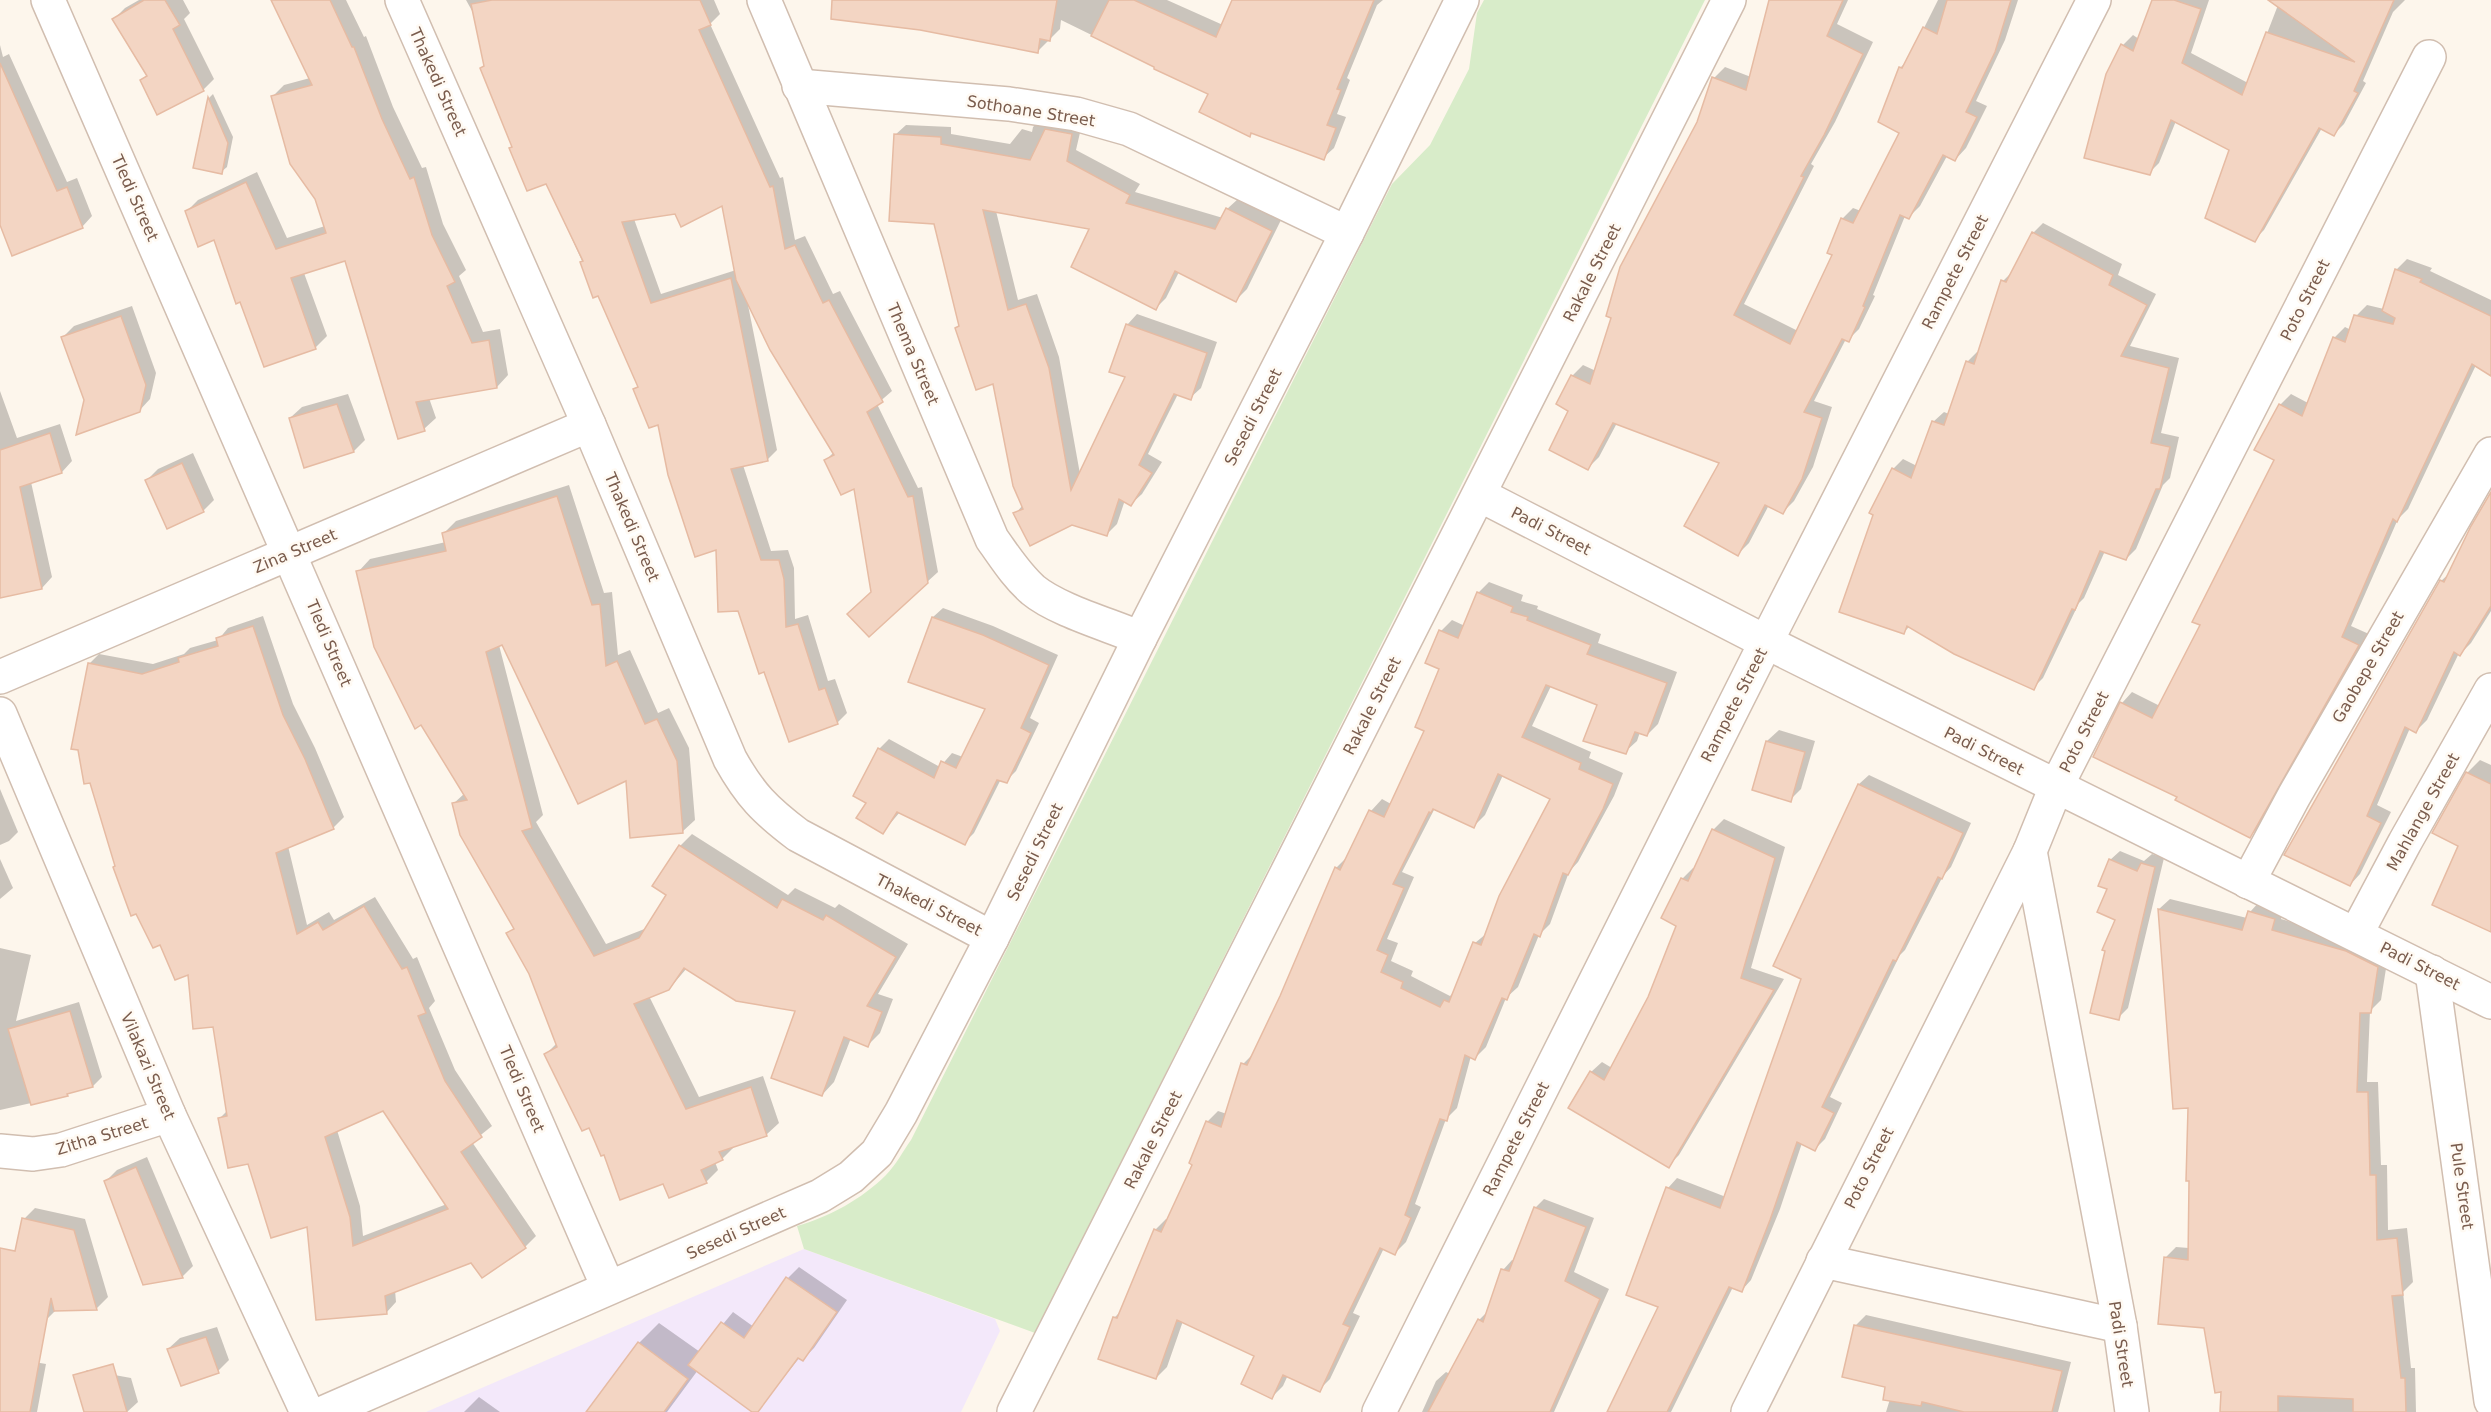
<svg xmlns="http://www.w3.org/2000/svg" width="2491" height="1412" viewBox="0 0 2491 1412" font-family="'DejaVu Sans',sans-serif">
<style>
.education{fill:#f3e8fa}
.green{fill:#d8ecc9}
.shadow{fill:#0003;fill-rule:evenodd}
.building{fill:#f3d5c3;stroke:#e6bba3;stroke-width:1.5;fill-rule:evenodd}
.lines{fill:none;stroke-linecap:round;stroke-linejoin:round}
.minor-casing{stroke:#d1beb0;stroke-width:36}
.minor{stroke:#fff;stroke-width:33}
.labels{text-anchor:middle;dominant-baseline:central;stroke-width:5;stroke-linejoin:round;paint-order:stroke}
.street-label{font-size:16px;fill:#7a5c4d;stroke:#fffaf3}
</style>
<rect width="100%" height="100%" fill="#fdf6ec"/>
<polygon class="education" points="804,1249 995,1319 1000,1331 961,1412 426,1412"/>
<path class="green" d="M1484,0H1705L1035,1333L804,1249L797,1226C829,1217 862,1199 886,1175C896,1165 903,1151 911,1140L1392,184L1430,145L1469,69L1477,13Z"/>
<g class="shadow">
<polygon points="139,0 183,0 190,13 184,19 214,79 203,90 142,80 147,75 114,19 125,8"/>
<polygon points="272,0 346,0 364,37 366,36 393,107 422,168 426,167 443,224 466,270 459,276 483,332 500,329 508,375 497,387 429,398 436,418 424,429 346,260 304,273 327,336 316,347 265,365 215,238 187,211 198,200 257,172 287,238 325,226 316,198 273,96 284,85 310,78"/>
<path d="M466,0H714L720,14L710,24L780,178L783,177L795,240L805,236L833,294L840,291L892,391L877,404L918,488L922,487L938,572L927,582L872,592L855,487L826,460L834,452L747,300L777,450L767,460L743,465L771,551L788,550L794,568L795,619L808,615L828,681L835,679L847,713L837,723L717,548L659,423L635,390L639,386L546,182L513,146L482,68L485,64L476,18ZM723,204L736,270L661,294L634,219Z"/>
<polygon points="869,0 1167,0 1223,25 1233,0 1383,0 1377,5 1347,78 1350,80 1337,114 1346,117 1334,148 1323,158 1252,132 1249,135 1210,93 1061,20 1060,29 1038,51"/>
<polygon points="1783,0 1848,0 1837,24 1873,42 1835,122 1811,164 1814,166 1744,304 1798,331 1834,254 1842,219 1853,208 1861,211 1901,132 1900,68 1908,60 1938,0 2018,0 2005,40 1976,101 1987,106 1966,148 1955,160 1947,156 1920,206 1909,217 1905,216 1873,295 1875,296 1859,329 1848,340 1846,339 1814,401 1832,407 1813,467 1794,501 1783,512 1769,505 1749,543 1738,554 1721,462 1617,423 1599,457 1588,468 1570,411 1572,376 1583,365 1596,371 1698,122 1714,78 1725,67 1751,77"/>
<polygon points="2153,0 2209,0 2191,53 2248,83 2278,5 2270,0 2405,0 2393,12 2363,81 2366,83 2344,124 2334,134 2322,128 2264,230 2254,240 2231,149 2176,121 2159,163 2149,173 2123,45 2133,35 2139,39"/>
<polygon points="0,45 3,57 9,54 67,182 77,178 92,216 82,227 0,221"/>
<polygon points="213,94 233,137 227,167 221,172 195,166 209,98"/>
<polygon points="1043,117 1082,124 1076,150 1140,184 1135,192 1223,218 1227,209 1238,199 1281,220 1247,289 1236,300 1179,272 1166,298 1156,308 1091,228 996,211 1018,300 1037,294 1059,357 1080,474 1127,376 1127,325 1137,314 1217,342 1201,388 1190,398 1178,394 1148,454 1162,462 1142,494 1131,504 1125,500 1117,524 1106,535 1072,523 1015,514 1023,505 995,382 956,328 960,324 935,222 895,135 906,125 951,127 951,134 1010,144 1022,129 1032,132 1033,127"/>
<polygon points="2043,223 2122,264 2118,275 2156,294 2130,346 2179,358 2161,433 2179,437 2170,478 2163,485 2136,549 2126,559 2105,551 2084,598 2079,603 2043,678 2033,688 1910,626 1903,633 1893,469 1903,459 1917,466 1933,422 1944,412 1949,414 1967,362 1977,352 1979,352 2003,281 2013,271 2033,233"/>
<polygon points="2407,259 2432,268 2430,271 2491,300 2491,374 2476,365 2408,509 2398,519 2351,626 2369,634 2261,825 2250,836 2179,796 2122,703 2132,692 2160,706 2202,625 2276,459 2280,405 2291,394 2308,403 2334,338 2345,327 2351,330 2356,316 2367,305 2384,309 2396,270"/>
<polygon points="132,306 156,373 150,399 139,411 85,400 63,337 74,326"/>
<polygon points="0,391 17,438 60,424 72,461 62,472 31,482 52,577 42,588 0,596"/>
<polygon points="348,394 365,440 354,451 305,466 290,418 302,407"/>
<polygon points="193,453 214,500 203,511 147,480 158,469"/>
<polygon points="569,485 604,593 612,592 618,655 630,650 658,713 669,708 689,748 695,820 682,832 627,779 503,644 499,645 543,815 536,822 606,944 647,928 668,895 680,846 692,834 788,895 795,888 835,908 839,904 908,944 878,994 893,999 880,1033 868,1045 851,1038 834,1082 822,1095 797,1009 687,968 669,989 649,996 699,1097 763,1076 779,1123 766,1135 734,1147 722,1159 715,1162 718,1170 706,1182 664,1182 605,1153 546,1054 557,1043 530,973 508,933 515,927 453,804 465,793 358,572 370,559 446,542 444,533 456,521"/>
<polygon points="2491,502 2491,611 2471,643 2460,654 2459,653 2427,720 2416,731 2410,728 2377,805 2391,812 2360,874 2350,885 2286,854 2441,581 2452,571"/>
<path d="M1489,582L1523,595L1521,601L1538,606L1537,609L1601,634L1598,643L1677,672L1658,724L1647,735L1640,732L1637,741L1625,752L1599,704L1551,686L1532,726L1591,752L1589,758L1623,773L1614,796L1578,862L1569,872L1550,924L1539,935L1518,987L1506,998L1486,1047L1475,1058L1471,1056L1457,1108L1446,1119L1415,1204L1421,1207L1406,1242L1395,1253L1384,1248L1353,1313L1360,1316L1330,1379L1319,1390L1288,1375L1283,1386L1272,1397L1256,1355L1183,1321L1167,1367L1156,1378L1114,1318L1121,1311L1155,1230L1166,1219L1168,1220L1194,1164L1207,1122L1218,1111L1227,1114L1243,1064L1254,1053L1282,996L1336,868L1347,857L1371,811L1382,799L1391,804L1426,730L1441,668V631L1452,620L1465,626L1478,593ZM1503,775L1553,798L1487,933L1475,943L1455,991L1450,996L1411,976L1413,971L1391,961L1398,943L1387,939L1414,877L1402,872L1435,808L1474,826L1485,815Z"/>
<polygon points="943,608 993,626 1058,655 1030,718 1039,723 1016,771 1006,781 1001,779 974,833 964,843 900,812 883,832 868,802 879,749 889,739 940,767 952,753 963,757 987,708 933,617"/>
<path d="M263,616L293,704L315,748L344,817L333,828L288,846L307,925L329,912L334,920L375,897L413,959L417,957L435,1001L429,1008L455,1070L492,1126L472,1142L536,1236L525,1247L482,1276L472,1261L395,1290L396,1302L386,1313L249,1162L220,1118L228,1110L215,1025L190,972L161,943L117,865L89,664L99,654L153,664L184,654L190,648L218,640L228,628ZM383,1109L447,1204L363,1236L360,1206L337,1130Z"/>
<polygon points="1779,730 1815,741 1801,789 1790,800 1754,789 1767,741"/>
<polygon points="2480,760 2491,765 2491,930 2460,845 2467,773"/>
<polygon points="1869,775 1971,823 1951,867 1943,876 1905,950 1900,955 1830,1097 1842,1103 1825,1139 1815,1149 1802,1143 1780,1209 1751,1280 1742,1290 1733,1287 1671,1412 1609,1412 1660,1306 1668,1188 1677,1178 1726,1197 1803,978 1775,965 1859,784"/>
<polygon points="0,789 18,832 9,841 0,845"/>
<polygon points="1724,819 1785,847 1751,968 1784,979 1679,1155 1668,1166 1591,1072 1602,1062 1612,1068 1649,998 1678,925 1682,879 1693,868 1695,869 1713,830"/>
<polygon points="2120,851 2144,861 2152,854 2164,858 2128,1008 2118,1018 2117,920 2109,889 2110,860"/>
<polygon points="0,859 13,888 0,899"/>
<polygon points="2170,899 2247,918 2250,912 2260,901 2285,908 2281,919 2357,941 2388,956 2381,1000 2370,1011 2367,1082 2378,1082 2381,1165 2387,1165 2388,1230 2407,1228 2413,1282 2403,1292 2411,1368 2415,1368 2416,1412 2222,1412 2223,1390 2205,1326 2165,1258 2176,1247 2189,1248 2190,1106 2174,1107 2159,909"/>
<polygon points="0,948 31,955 16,1021 79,1002 102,1077 93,1086 71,1092 67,1095 0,1110"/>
<polygon points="147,1157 193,1266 182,1277 106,1181 117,1170"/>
<polygon points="1544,1199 1594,1218 1574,1272 1609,1289 1554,1412 1422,1412 1436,1381 1446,1372 1450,1374 1479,1320 1489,1310 1503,1270 1512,1260 1515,1261 1535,1208"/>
<polygon points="35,1208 85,1219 108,1297 97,1308 57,1309 46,1320 24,1219"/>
<polygon points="799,1267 847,1300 814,1348 803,1359 800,1357 756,1412 698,1370 667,1412 588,1412 639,1343 659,1323 700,1352 733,1312 754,1327 788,1278"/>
<polygon points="1866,1315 2071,1362 2058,1412 1886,1412 1890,1399 1887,1386 1856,1325"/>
<polygon points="217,1327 229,1360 218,1371 168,1349 180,1338"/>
<polygon points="0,1356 46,1364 37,1412 0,1412"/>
<polygon points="87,1370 131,1378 138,1402 127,1412 85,1412 76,1381"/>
<polygon points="479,1397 500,1412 464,1412"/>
</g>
<g class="building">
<polygon points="144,0 165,0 180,25 173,29 204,91 157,115 140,80 147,76 112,19"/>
<polygon points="271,0 330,0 352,47 354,47 382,119 410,179 414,177 432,235 455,282 447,286 472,343 489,340 497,388 416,402 425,431 398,439 345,261 291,278 316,349 264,367 240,302 236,304 214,240 198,247 185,211 246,182 276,249 326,233 315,199 290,164 271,96 312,85"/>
<polygon points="492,0 700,0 711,25 699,30 770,187 773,186 785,249 795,245 823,303 829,300 883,402 867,412 908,497 913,496 928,583 869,637 847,614 871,592 854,489 841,495 824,460 834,455 770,350 736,280 722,206 681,227 675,214 622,222 651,303 731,278 768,461 731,469 761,560 779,560 784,579 786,627 798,624 819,690 825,688 838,724 789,742 764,672 759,674 738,611 718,612 716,550 695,557 668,475 658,425 649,428 633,389 638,387 598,296 593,298 580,262 583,261 546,184 527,191 509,148 512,147 480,68 484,66 471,4"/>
<polygon points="832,0 1057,0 1050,41 1040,39 1038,53 920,30 831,19"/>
<polygon points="1109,0 1134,0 1216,37 1232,0 1374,0 1337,89 1341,90 1327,125 1336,128 1324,160 1251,133 1250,137 1199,112 1208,94 1154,69 1154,67 1091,36"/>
<polygon points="1769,0 1843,0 1827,36 1863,54 1824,135 1801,176 1804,177 1734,315 1790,344 1832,255 1827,253 1841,218 1853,223 1899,133 1878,122 1899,67 1902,68 1923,27 1937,34 1947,0 2011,0 1995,52 1966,112 1977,117 1955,161 1943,155 1909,219 1900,215 1863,306 1865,307 1849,342 1842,339 1804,412 1822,418 1802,479 1783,514 1765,505 1738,556 1684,526 1719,463 1613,423 1588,470 1549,450 1568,411 1556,404 1571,375 1590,384 1611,318 1606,316 1620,267 1697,122 1712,77 1746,90"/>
<polygon points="2152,0 2174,0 2201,9 2182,63 2242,95 2266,32 2355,62 2268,0 2394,0 2354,91 2358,93 2334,136 2319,128 2255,242 2205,218 2229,150 2171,120 2150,175 2084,158 2106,74 2121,44 2133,51"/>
<polygon points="0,63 57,191 67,187 83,228 12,256 0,225"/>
<polygon points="208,97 228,143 222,174 193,168"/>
<polygon points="1045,129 1072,134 1067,161 1130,195 1126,203 1215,229 1226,208 1272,231 1236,302 1175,271 1156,310 1071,267 1089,229 983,210 1008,310 1026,304 1049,368 1071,490 1125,377 1109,372 1126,324 1207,353 1191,400 1174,394 1139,465 1152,473 1131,506 1119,499 1107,536 1072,525 1030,546 1013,513 1023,509 1013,486 993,384 976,390 955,328 959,326 934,224 889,221 894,134 941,137 941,144 1030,160"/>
<polygon points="2032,232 2113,275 2109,285 2147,305 2121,356 2169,368 2151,443 2170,447 2160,489 2156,489 2126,560 2100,551 2075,610 2072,609 2034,690 1954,654 1907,626 1904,634 1839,612 1873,515 1869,513 1892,468 1911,478 1932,421 1944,425 1966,361 1974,364 2001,280 2006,282"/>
<polygon points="2395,269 2422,279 2420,282 2491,316 2491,376 2472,364 2397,522 2393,519 2342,637 2359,645 2250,838 2175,800 2177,797 2093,757 2120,702 2152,718 2200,625 2192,622 2274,460 2254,450 2279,404 2302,416 2333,337 2345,342 2354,315 2393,324 2395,318 2382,311"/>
<polygon points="121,316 146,385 140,412 76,435 84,400 61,337"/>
<polygon points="337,404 354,452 304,468 289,418"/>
<polygon points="50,433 62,473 20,487 42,589 0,598 0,450"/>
<polygon points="182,463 204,512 167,529 145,480"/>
<polygon points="2491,492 2491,606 2460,656 2454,652 2416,733 2405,727 2367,816 2381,823 2350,886 2284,855 2439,582 2440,580 2444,582 2471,526"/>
<polygon points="557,496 592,605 600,604 606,666 617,661 645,724 657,719 677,761 683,833 630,838 626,781 578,804 502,645 486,652 532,828 522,831 594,956 639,938 666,895 652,886 679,845 777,908 782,899 823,920 826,915 896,957 867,1006 882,1012 868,1047 844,1037 822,1096 771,1078 795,1011 736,1001 684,968 669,990 634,1004 686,1109 751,1087 767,1136 719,1152 723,1160 701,1170 707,1183 669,1198 663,1184 620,1200 604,1155 601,1156 589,1128 582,1131 544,1054 557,1047 529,974 506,933 514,929 460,835 452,803 467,800 421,725 415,729 374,647 356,571 446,551 442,533"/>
<path d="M1477,592L1513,607L1511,612L1528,617L1527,620L1591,645L1587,654L1667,683L1647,736L1635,732L1626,754L1583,741L1597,705L1546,685L1522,737L1581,763L1579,769L1613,784L1603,809L1568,875L1563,873L1540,937L1534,934L1507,1000L1502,998L1475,1060L1465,1055L1447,1121L1440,1119L1405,1215L1411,1218L1395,1255L1380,1248L1343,1324L1350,1327L1320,1392L1283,1375L1272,1399L1241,1384L1254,1356L1177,1320L1156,1379L1098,1359L1113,1317L1117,1318L1154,1229L1161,1232L1192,1165L1189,1163L1206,1121L1221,1127L1241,1063L1247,1065L1280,996L1335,867L1340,870L1369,810L1384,817L1424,731L1415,727L1439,669L1425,663L1439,630L1458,638ZM1498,774L1550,799L1499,896L1481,945L1473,942L1449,1002L1444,1000L1440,1007L1401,988L1403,982L1381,972L1388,955L1377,950L1404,888L1393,884L1429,812L1431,813L1433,809L1474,828Z"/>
<polygon points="932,617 983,635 1049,665 1021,728 1031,733 1007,783 997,780 965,845 897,812 883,834 856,818 866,803 853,796 878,748 934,778 941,761 956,768 985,709 908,682"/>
<path d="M253,626L283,715L305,759L334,829L276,853L297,934L318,922L323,930L364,906L402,969L407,967L426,1013L418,1016L445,1081L482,1137L461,1152L526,1248L482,1278L471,1263L385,1296L387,1314L316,1320L307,1227L271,1238L248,1164L228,1168L218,1118L227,1116L213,1027L193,1029L188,975L175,980L160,945L153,948L136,914L131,916L113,867L115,866L90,783L84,784L78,750L71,749L88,663L142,674L179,662L178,658L218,646L216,638ZM383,1111L448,1209L353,1246L350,1217L325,1137Z"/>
<polygon points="1766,741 1805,752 1791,802 1752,790"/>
<polygon points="2466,772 2491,784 2491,932 2432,905 2458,846 2432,833"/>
<polygon points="1858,784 1963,833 1942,879 1938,877 1896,961 1893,960 1822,1107 1834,1113 1815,1151 1797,1142 1770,1220 1742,1292 1729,1287 1667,1412 1607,1412 1658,1307 1626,1295 1666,1187 1720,1208 1801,979 1773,966"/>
<polygon points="1712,829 1775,858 1741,978 1774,990 1669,1168 1568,1108 1590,1071 1604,1080 1648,997 1676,926 1661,918 1681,878 1688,881"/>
<polygon points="2109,859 2137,871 2141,863 2155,867 2119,1020 2090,1013 2105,951 2102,950 2115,920 2097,912 2107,889 2098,886"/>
<polygon points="2158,909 2242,930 2248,911 2275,919 2272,930 2346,951 2378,967 2371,1013 2360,1013 2357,1092 2368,1092 2370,1175 2376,1175 2377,1240 2397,1238 2403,1295 2392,1296 2401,1378 2405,1378 2406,1412 2353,1412 2353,1399 2278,1396 2278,1412 2220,1412 2221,1392 2215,1393 2204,1328 2158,1324 2164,1257 2188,1260 2189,1181 2186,1181 2188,1108 2173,1109"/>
<polygon points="70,1011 93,1087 67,1094 68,1096 31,1105 8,1029"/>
<polygon points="136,1167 183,1278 143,1285 104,1181"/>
<polygon points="1534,1207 1586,1227 1565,1281 1600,1299 1550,1412 1428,1412 1478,1319 1483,1322 1501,1269 1509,1271"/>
<polygon points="22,1218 74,1230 97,1310 54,1311 51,1298 30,1412 0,1412 0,1248 15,1251"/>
<polygon points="786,1277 837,1312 803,1361 798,1358 758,1412 752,1412 688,1365 721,1322 744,1338"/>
<polygon points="1854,1325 2062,1371 2052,1412 1964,1412 1922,1402 1921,1406 1883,1400 1885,1387 1842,1377"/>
<polygon points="206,1337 219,1373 181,1386 167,1349"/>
<polygon points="638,1342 688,1379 664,1412 586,1412"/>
<polygon points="113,1364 127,1412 84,1412 73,1375"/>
</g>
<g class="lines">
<defs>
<g id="minor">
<polyline points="48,0 608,1287"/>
<path d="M402,0L589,425L730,759C750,795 765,810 798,835L992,938"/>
<path d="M764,0L992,539C1005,557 1016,575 1033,590C1057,610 1110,625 1140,638"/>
<polyline points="799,86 1009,104 1076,114 1129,129 1347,233"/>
<polyline points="1480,495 1766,642 2491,1002"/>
<polyline points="0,677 589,425"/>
<polyline points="0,714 169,1115 307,1412"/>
<polyline points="2030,851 2120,1326 2132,1412"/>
<polyline points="2248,882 2294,796 2491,454"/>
<polyline points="2356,934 2405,842 2491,690"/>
<polyline points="2432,972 2491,1401"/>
<polyline points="0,1151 33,1154 61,1150 169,1115"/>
<polyline points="1823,1261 2120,1326"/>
<polyline points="325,1412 820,1196 851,1177 877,1153 901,1113 992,938 1140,638 1347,233 1462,0"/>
<polyline points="1014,1412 1729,0"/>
<polyline points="1379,1412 1766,642 2094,0"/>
<polyline points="1748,1412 2030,851 2056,787 2429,57"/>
</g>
</defs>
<use href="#minor" class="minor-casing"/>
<use href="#minor" class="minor"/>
</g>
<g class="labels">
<g class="street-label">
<text transform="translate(438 82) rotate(66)">Thakedi Street</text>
<text transform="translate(1031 111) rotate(9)">Sothoane Street</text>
<text transform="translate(135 198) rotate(66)">Tledi Street</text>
<text transform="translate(1955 272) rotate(-63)">Rampete Street</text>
<text transform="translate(1592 273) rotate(-63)">Rakale Street</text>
<text transform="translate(2305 300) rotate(-63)">Poto Street</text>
<text transform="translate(913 354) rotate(67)">Thema Street</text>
<text transform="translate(1253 417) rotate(-63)">Sesedi Street</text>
<text transform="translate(632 527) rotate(67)">Thakedi Street</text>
<text transform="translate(1551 531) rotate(27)">Padi Street</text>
<text transform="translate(295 551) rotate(-23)">Zina Street</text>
<text transform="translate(329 643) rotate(67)">Tledi Street</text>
<text transform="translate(2368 667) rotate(-60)">Gaobepe Street</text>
<text transform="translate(1734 705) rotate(-63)">Rampete Street</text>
<text transform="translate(1372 706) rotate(-63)">Rakale Street</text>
<text transform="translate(2084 732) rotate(-63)">Poto Street</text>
<text transform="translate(1984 751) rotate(27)">Padi Street</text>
<text transform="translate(2423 812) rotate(-61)">Mahlange Street</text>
<text transform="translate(1035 852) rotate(-64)">Sesedi Street</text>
<text transform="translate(929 905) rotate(27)">Thakedi Street</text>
<text transform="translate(2420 966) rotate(27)">Padi Street</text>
<text transform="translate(148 1066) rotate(67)">Vilakazi Street</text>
<text transform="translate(522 1089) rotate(67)">Tledi Street</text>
<text transform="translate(102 1136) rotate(-17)">Zitha Street</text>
<text transform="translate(1516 1139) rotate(-63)">Rampete Street</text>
<text transform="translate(1153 1140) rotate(-63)">Rakale Street</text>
<text transform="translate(1869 1168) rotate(-63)">Poto Street</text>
<text transform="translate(2462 1186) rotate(82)">Pule Street</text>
<text transform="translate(736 1233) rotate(-24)">Sesedi Street</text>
<text transform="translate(2121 1344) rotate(81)">Padi Street</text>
</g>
</g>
</svg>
